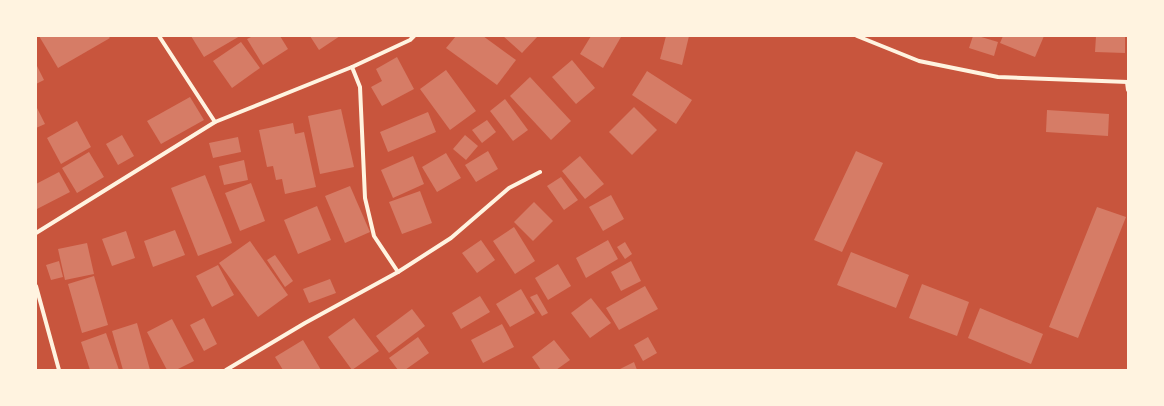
<svg xmlns="http://www.w3.org/2000/svg" width="1164" height="406" viewBox="0 0 1164 406" font-family="'Noto Sans',sans-serif">
<style>
.building{fill:#d67c66}
.lines{fill:none;stroke-linecap:round;stroke-linejoin:round}
.minor{stroke:#fff3e0;stroke-width:4}
</style>
<rect width="100%" height="100%" fill="#c8553d"/>
<g class="building">
<polygon points="39,36 108,36 110,38 58,68"/>
<polygon points="191,36 240,36 204,57"/>
<polygon points="253,36 280,36 288,49 263,65 247,39"/>
<polygon points="310,36 340,36 319,50"/>
<polygon points="456,36 483,36 516,60 497,85 446,48"/>
<polygon points="503,36 538,36 522,53"/>
<polygon points="591,36 619,36 621,37 603,68 580,54"/>
<polygon points="666,36 689,36 682,65 660,59"/>
<polygon points="973,36 978,36 998,42 994,56 969,48"/>
<polygon points="1003,36 1044,36 1035,57 1000,43"/>
<polygon points="1096,36 1125,36 1125,53 1095,52"/>
<polygon points="241,42 260,68 232,88 213,61"/>
<polygon points="397,57 414,89 382,106 371,87 382,81 376,69"/>
<polygon points="572,60 595,88 576,104 552,77"/>
<polygon points="36,64 44,80 36,84"/>
<polygon points="446,70 476,111 450,130 420,89"/>
<polygon points="647,71 692,100 676,124 632,95"/>
<polygon points="530,77 571,121 551,140 510,96"/>
<polygon points="190,97 204,120 161,144 147,121"/>
<polygon points="505,99 528,130 513,141 490,111"/>
<polygon points="36,106 45,124 36,128"/>
<polygon points="634,107 657,130 632,155 609,132"/>
<polygon points="341,109 354,167 320,174 308,116"/>
<polygon points="1047,110 1109,114 1108,136 1046,132"/>
<polygon points="428,112 436,132 388,152 380,132"/>
<polygon points="487,120 496,132 482,143 472,130"/>
<polygon points="77,121 91,147 61,164 47,138"/>
<polygon points="293,123 295,134 304,132 316,187 285,194 282,179 276,180 273,166 267,167 259,130"/>
<polygon points="122,135 134,156 118,165 106,144"/>
<polygon points="465,135 478,146 466,160 453,149"/>
<polygon points="238,137 241,152 213,158 209,143"/>
<polygon points="488,151 498,169 476,182 465,165"/>
<polygon points="856,151 883,163 842,252 814,240"/>
<polygon points="89,152 104,177 77,193 62,168"/>
<polygon points="446,153 461,178 437,192 422,167"/>
<polygon points="413,156 424,184 393,198 381,170"/>
<polygon points="580,156 604,184 585,199 562,171"/>
<polygon points="244,160 248,180 224,185 219,166"/>
<polygon points="59,172 70,192 37,209 36,206 36,184"/>
<polygon points="205,175 232,243 198,256 171,188"/>
<polygon points="561,177 578,200 564,210 547,186"/>
<polygon points="251,183 265,221 240,231 225,193"/>
<polygon points="350,186 370,232 345,243 325,196"/>
<polygon points="420,191 432,223 402,234 389,202"/>
<polygon points="611,195 624,219 603,231 589,207"/>
<polygon points="534,202 553,221 533,241 514,222"/>
<polygon points="317,206 331,240 298,254 284,220"/>
<polygon points="1097,207 1126,217 1078,338 1049,327"/>
<polygon points="514,227 535,261 515,274 493,241"/>
<polygon points="175,230 185,255 153,267 144,241"/>
<polygon points="126,231 135,258 112,266 102,239"/>
<polygon points="481,240 495,260 477,273 462,253"/>
<polygon points="608,240 618,259 586,278 576,258"/>
<polygon points="250,241 288,295 258,317 219,263"/>
<polygon points="625,242 632,254 625,259 617,247"/>
<polygon points="87,243 94,274 65,280 58,249"/>
<polygon points="851,252 909,275 896,308 837,285"/>
<polygon points="275,255 293,281 285,287 267,260"/>
<polygon points="59,261 63,277 51,280 46,265"/>
<polygon points="631,261 641,281 621,291 611,272"/>
<polygon points="558,264 571,286 548,300 535,278"/>
<polygon points="218,265 234,295 212,307 196,276"/>
<polygon points="94,276 108,325 82,333 68,284"/>
<polygon points="330,279 336,293 309,303 303,289"/>
<polygon points="922,284 969,302 957,336 909,318"/>
<polygon points="645,286 658,309 619,330 606,308"/>
<polygon points="521,289 535,313 510,327 496,304"/>
<polygon points="537,294 548,313 542,316 530,297"/>
<polygon points="480,296 490,312 461,329 452,313"/>
<polygon points="591,298 611,323 590,338 571,313"/>
<polygon points="980,308 1043,334 1031,364 968,338"/>
<polygon points="412,309 425,326 389,353 376,336"/>
<polygon points="204,318 217,344 204,351 190,325"/>
<polygon points="354,318 379,351 352,370 328,337"/>
<polygon points="172,319 194,361 176,370 167,370 147,332"/>
<polygon points="137,323 150,370 123,370 112,331"/>
<polygon points="502,324 514,347 483,363 471,340"/>
<polygon points="106,333 119,370 90,370 81,342"/>
<polygon points="418,337 429,353 405,370 398,370 389,358"/>
<polygon points="648,337 657,353 643,361 634,345"/>
<polygon points="303,340 321,370 283,370 275,357"/>
<polygon points="554,340 570,360 556,370 541,370 532,357"/>
<polygon points="634,362 637,370 618,370"/>
</g>
<g class="lines">
<g class="minor">
<polyline points="159,36 215,122"/>
<polyline points="857,36 919,61 998,77 1128,82"/>
<polyline points="352,67 360,87 365,198 374,236 398,272"/>
<polyline points="1127,82 1128,90"/>
<polyline points="36,233 215,122 352,67 410,40 414,36"/>
<polyline points="36,286 59,370"/>
<polyline points="226,370 305,323 398,272 451,238 509,188 540,172"/>
</g>
</g>
<rect width="1164" height="406" fill="none" stroke="#fff3e0" stroke-width="74"/>
</svg>
